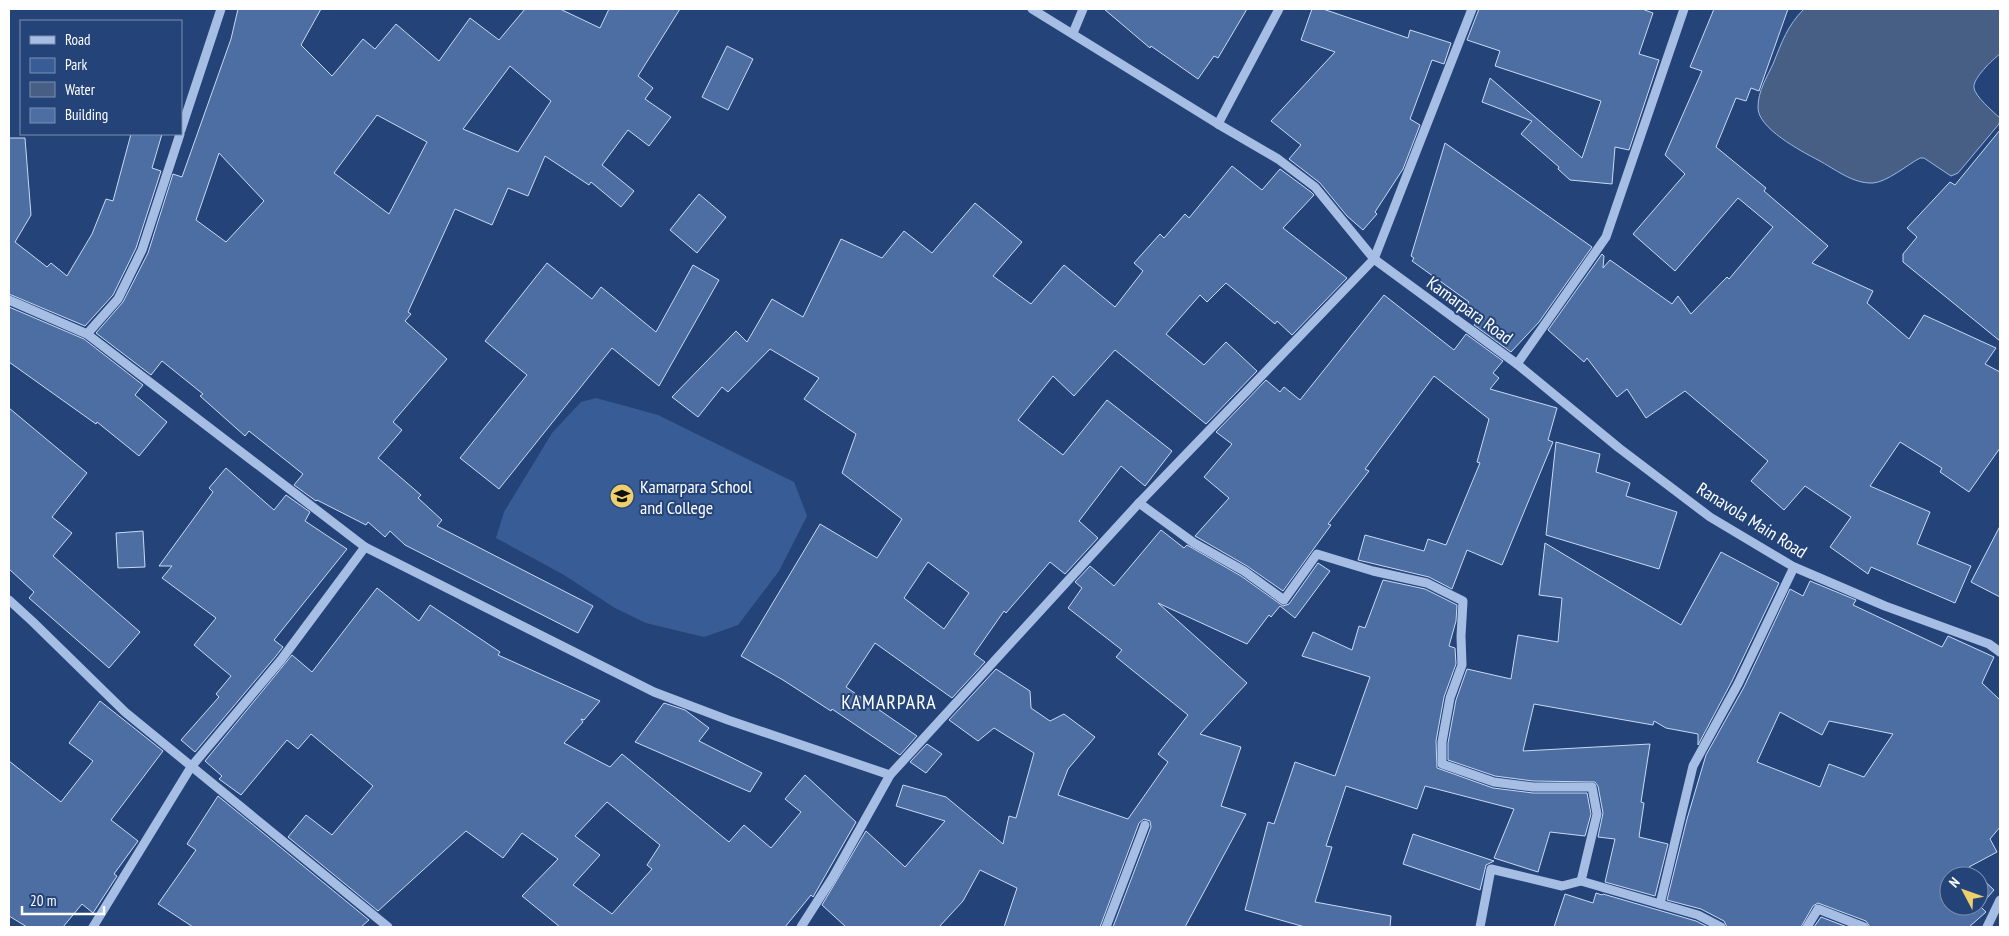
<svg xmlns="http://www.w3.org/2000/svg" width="2009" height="936" viewBox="0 0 2009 936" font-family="'PT Sans Narrow',sans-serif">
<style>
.green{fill:#385d96}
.water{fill:#475e85;stroke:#9bb8e4}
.building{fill:#4d6ea2;stroke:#c9d9f3;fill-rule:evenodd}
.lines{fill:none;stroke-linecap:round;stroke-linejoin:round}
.minor{stroke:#a6bee4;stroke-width:9}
.labels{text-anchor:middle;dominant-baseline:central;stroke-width:4;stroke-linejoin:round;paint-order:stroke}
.street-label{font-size:18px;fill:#fff;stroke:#244479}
.poi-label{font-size:18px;fill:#fff;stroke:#244479;text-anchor:start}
.quarter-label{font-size:20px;letter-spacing:1px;fill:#fff;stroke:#244479}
</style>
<rect width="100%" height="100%" fill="#244479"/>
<polygon class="green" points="596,398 658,415 794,482 807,516 779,571 738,625 704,637 646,623 615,608 564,575 496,538 504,512 552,433 581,402"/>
<path class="water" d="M1804,9H2000V54C1993,59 1972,79 1974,88C1975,96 1993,112 2000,118L1999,124L1958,173L1951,176L1924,158H1920C1907,165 1887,182 1873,183C1853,184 1835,169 1818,160C1801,151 1757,128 1758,107C1758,91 1767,77 1773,64C1782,42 1787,26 1804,9Z"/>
<g class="building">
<path d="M238,9H321L301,45L332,76L363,39L375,49L396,24L439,61L470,18L499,40L525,9H560L600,28L609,9H680L638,76L653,88L645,99L671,117L649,146L628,130L602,165L634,191L621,207L591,182L589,185L545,156L528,196L508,188L492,225L455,209L408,312L411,314L405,321L447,359L393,422L402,430L378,458L421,495L418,498L442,520L437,526L593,606L578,633L405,545L390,531L385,537L368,522L366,525L317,500L316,501L294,485L303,474L249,431L245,436L200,396L203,394L162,361L151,375L96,333L123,302L148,253L173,174L182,177L231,39ZM510,66L551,101L518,152L463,129ZM377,115L427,142L389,214L334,173ZM219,153L264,201L226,242L196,220Z"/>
<polygon points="1104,9 1247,9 1218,58 1214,56 1198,79 1151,46 1150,48"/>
<polygon points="1312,9 1323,9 1408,38 1410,30 1451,43 1444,64 1432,60 1410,119 1420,125 1403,169 1375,212 1377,214 1363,230 1347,216 1320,183 1289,159 1301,145 1271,121 1335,52 1301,40"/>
<polygon points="1479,9 1642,9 1653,13 1639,54 1659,60 1629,150 1615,147 1612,184 1570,180 1558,169 1559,167 1521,134 1532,121 1482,102 1490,78 1582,158 1601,101 1495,66 1500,51 1467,40"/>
<polygon points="1714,9 1788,9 1759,91 1751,88 1746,101 1736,98 1716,147 1766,188 1764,191 1828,246 1812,263 1873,291 1867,303 1909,339 1924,315 1996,348 1985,364 2000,372 2000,448 1969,492 1940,472 1942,468 1900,442 1870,486 1930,512 1917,544 1971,566 1955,603 1871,567 1868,574 1830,547 1851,517 1805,486 1784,510 1751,481 1768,461 1685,391 1646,418 1627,389 1617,397 1587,358 1584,362 1548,330 1602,254 1604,256 1603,268 1610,260 1672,304 1678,296 1691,314 1727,277 1729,279 1773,227 1738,198 1675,271 1633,234 1685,174 1665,155 1702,71 1690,67"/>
<polygon points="727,46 753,59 728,110 702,97"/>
<polygon points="2000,130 2000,341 1903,262 1903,254 1917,237 1907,228 1950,182 1955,185"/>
<polygon points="131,134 162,134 152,168 161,171 136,248 113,295 85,326 9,294 9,138 25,138 31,215 15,242 47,267 51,263 67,276 92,234 106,199 113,201"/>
<polygon points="1445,143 1592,247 1539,322 1511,352 1474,325 1480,317 1467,305 1469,302 1412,261 1414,258 1411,256"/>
<path d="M1232,166L1262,190L1280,169L1311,192L1314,195L1283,228L1347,278L1292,335L1277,321L1275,324L1226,283L1207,302L1200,295L1166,334L1204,365L1226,342L1257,371L1206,424L1115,350L1074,396L1053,376L1018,420L1063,455L1107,400L1172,451L1145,486L1121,466L1079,521L1098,538L1065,574L1050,562L1006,613L1004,611L974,654L985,662L952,698L875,643L846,687L917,736L900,755L832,709L831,711L783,680L741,656L820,524L877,558L902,519L842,473L856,434L804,399L819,378L770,349L728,392L722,387L698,417L672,397L736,331L747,342L772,299L803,317L841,239L882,258L904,231L932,253L975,203L1022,242L993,276L1031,304L1064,265L1115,307L1143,271L1134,263L1160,234L1164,238L1185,214L1189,218ZM928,562L969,593L944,629L904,598Z"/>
<polygon points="699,194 726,217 697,253 670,230"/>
<polygon points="547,263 592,299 601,287 656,332 693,265 719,280 659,386 612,348 499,489 460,458 527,375 485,341"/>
<polygon points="1384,295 1454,350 1466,334 1503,361 1493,373 1499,378 1490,389 1557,408 1548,440 1553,442 1502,565 1467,550 1452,589 1429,577 1358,560 1365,535 1424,551 1428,539 1446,545 1480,463 1477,462 1489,419 1434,376 1365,469 1369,471 1328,524 1331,525 1283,591 1247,566 1195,536 1229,498 1204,477 1232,444 1216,432 1266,380 1280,392 1284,387 1300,400"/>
<polygon points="9,307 84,339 143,385 135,395 167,422 139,456 97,422 96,424 9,362"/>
<polygon points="9,408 87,473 52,517 72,533 53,556 140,632 109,668 29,598 34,592 9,569"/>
<polygon points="1556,442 1600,454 1596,472 1630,483 1626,496 1677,512 1659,569 1546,535"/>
<polygon points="226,468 274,510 286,495 310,512 305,521 347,549 274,640 283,647 276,656 195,752 181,740 219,697 216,694 231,676 194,645 216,618 162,578 172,566 159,566 213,492 209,488"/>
<polygon points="2000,526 2000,597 1971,582"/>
<polygon points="1161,530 1184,548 1187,545 1241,576 1283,606 1289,604 1318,563 1330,571 1295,618 1280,606 1271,617 1269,615 1247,644 1158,603 1247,683 1200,734 1241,747 1221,806 1246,814 1185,927 1113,927 1151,827 1150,821 1144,819 1139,823 1100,927 1004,927 1017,888 980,870 963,901 939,927 846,927 822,905 866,831 905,867 945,821 896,806 903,785 946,797 1003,844 1009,816 1016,818 1034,753 994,728 978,741 949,720 996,669 1030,691 1031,708 1050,721 1064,714 1095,737 1068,769 1058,795 1128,819 1168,762 1158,754 1188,715 1116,657 1122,650 1068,608 1082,588 1075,582 1090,566 1114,586"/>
<polygon points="143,531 145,567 118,568 116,533"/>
<polygon points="1545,543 1681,625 1721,552 1779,583 1732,681 1698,745 1698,734 1666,728 1654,721 1653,725 1534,704 1523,751 1650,744 1641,802 1644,803 1639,837 1668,844 1655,896 1605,882 1615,839 1598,837 1603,813 1598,786 1595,782 1533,781 1495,776 1448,760 1448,743 1456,700 1467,669 1511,679 1518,635 1558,642 1562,598 1539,595"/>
<polygon points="1383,580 1425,589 1457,605 1456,621 1449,646 1455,648 1456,664 1444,697 1436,741 1437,768 1493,788 1533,793 1587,793 1591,814 1585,836 1550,832 1538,872 1494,858 1514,809 1425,786 1417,809 1346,786 1326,846 1332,847 1315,902 1391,916 1390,927 1305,927 1245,910 1268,822 1274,824 1295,762 1335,776 1370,677 1302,656 1313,632 1352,650 1359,626 1365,628"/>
<path d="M1810,581L1856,600L1853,605L1942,647L1948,636L1994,657L1982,683L2000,700V827L1990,839L1997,852L1969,867L1979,876H1949V906H1979V876L1994,890L1980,906L1986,912L1969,927H1870L1866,921L1818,903L1813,906L1801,927H1727L1724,921L1701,909L1667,900L1687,819L1706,755L1744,687L1790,589L1803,596ZM1780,712L1822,735L1829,721L1893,734L1864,777L1829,764L1820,787L1757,762Z"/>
<path d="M377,588L419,621L430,605L500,652L498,655L600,701L584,720L581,719L583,722L564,743L610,767L622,754L729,842L744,825L771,848L801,812L785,799L805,775L856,822L813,897L811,895L785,927H560L522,896L558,859L522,833L503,858L466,831L378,911L288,837L306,815L332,835L373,786L311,734L298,749L287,740L241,795L219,779L222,776L205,761L292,655L312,672ZM607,802L660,845L647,865L652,869L612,914L573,885L600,855L575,836Z"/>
<polygon points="100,701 163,751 111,820 138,841 114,874 117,876 93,913 82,904 63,927 27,927 9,916 9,761 61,802 93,761 69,743"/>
<polygon points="664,703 685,710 709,728 699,741 762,773 750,792 635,742"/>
<polygon points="927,744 942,754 926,773 910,762"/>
<polygon points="218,796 369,920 361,927 193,927 158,904 196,850 187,844"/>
<polygon points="1413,834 1494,861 1486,865 1480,890 1403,864"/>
<polygon points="1596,893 1602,895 1603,894 1696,921 1708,927 1554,927 1565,894 1593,903"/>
<polygon points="1821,917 1847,927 1814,927"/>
</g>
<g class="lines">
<g class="minor">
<polyline points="1032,9 1218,124 1278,159 1315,187 1374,259 1517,364 1619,448 1710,517 1794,567 1885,606 1989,644 2000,652"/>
<polyline points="1073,33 1083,9"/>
<polyline points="1218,124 1279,9"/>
<polyline points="181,130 221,9"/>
<polyline points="9,300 87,334 365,547 654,692 728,720 890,775"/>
<polyline points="87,334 118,299 142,250 180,134"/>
<polyline points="1517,364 1606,237 1684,9"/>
<polyline points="1139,503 1194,543 1244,571 1284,600 1317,554 1373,571 1427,583 1463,601 1461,636 1462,665 1450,698 1442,742 1442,764 1494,782 1533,787 1592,787 1597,814 1581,881 1660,904"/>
<polyline points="9,600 33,622 125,712 388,927"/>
<polyline points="93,927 191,767 281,660 365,547"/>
<polyline points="801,927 833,877 890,775 1139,503 1374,259 1472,9"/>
<polyline points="1106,927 1145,825"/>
<polyline points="1480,927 1491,869 1562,886 1581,881"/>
<polyline points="1721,927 1698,915 1660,904 1693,766 1738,684 1794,567"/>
<polyline points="1807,927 1818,909 1864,927"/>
<polyline points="1987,927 2000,900"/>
</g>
</g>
<defs>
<symbol id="school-disc" viewBox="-11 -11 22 22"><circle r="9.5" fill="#edd06b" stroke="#244479"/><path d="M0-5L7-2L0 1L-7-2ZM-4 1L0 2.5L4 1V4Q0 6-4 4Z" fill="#111"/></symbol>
</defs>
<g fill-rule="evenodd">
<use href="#school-disc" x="608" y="482" width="28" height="28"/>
</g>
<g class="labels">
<g class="street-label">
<text transform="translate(1470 310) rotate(36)">Kamarpara Road</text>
<text transform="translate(1752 520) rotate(32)">Ranavola Main Road</text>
</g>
<g class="poi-label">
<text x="640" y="486">Kamarpara School<tspan x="640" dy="21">and College</tspan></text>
</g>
<g class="quarter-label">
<text x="889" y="702">KAMARPARA</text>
</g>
</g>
<rect width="2009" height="936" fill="none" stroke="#ffffff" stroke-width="20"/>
<rect x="20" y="20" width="162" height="115" fill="#244479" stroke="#7c8faf"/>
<rect x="30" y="36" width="25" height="8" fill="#a6bee4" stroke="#7c8faf"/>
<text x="65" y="45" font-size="15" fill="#ffffff">Road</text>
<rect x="30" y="58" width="25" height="15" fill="#385d96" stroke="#7c8faf"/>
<text x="65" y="70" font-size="15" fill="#ffffff">Park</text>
<rect x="30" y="82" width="25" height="15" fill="#475e85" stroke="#7c8faf"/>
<text x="65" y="95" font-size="15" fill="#ffffff">Water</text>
<rect x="30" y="108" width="25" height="15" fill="#4d6ea2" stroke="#7c8faf"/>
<text x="65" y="120" font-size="15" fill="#ffffff">Building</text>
<g transform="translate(1964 891) rotate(311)"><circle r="24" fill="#244479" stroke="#7c8faf"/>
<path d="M0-4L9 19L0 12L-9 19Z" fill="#edd06b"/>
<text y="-8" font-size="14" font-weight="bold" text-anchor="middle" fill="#ffffff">N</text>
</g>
<path d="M22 906v8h82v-8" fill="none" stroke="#ffffff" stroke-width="2.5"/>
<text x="30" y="906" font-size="15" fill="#ffffff" stroke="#244479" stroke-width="4" paint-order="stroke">20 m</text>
</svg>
